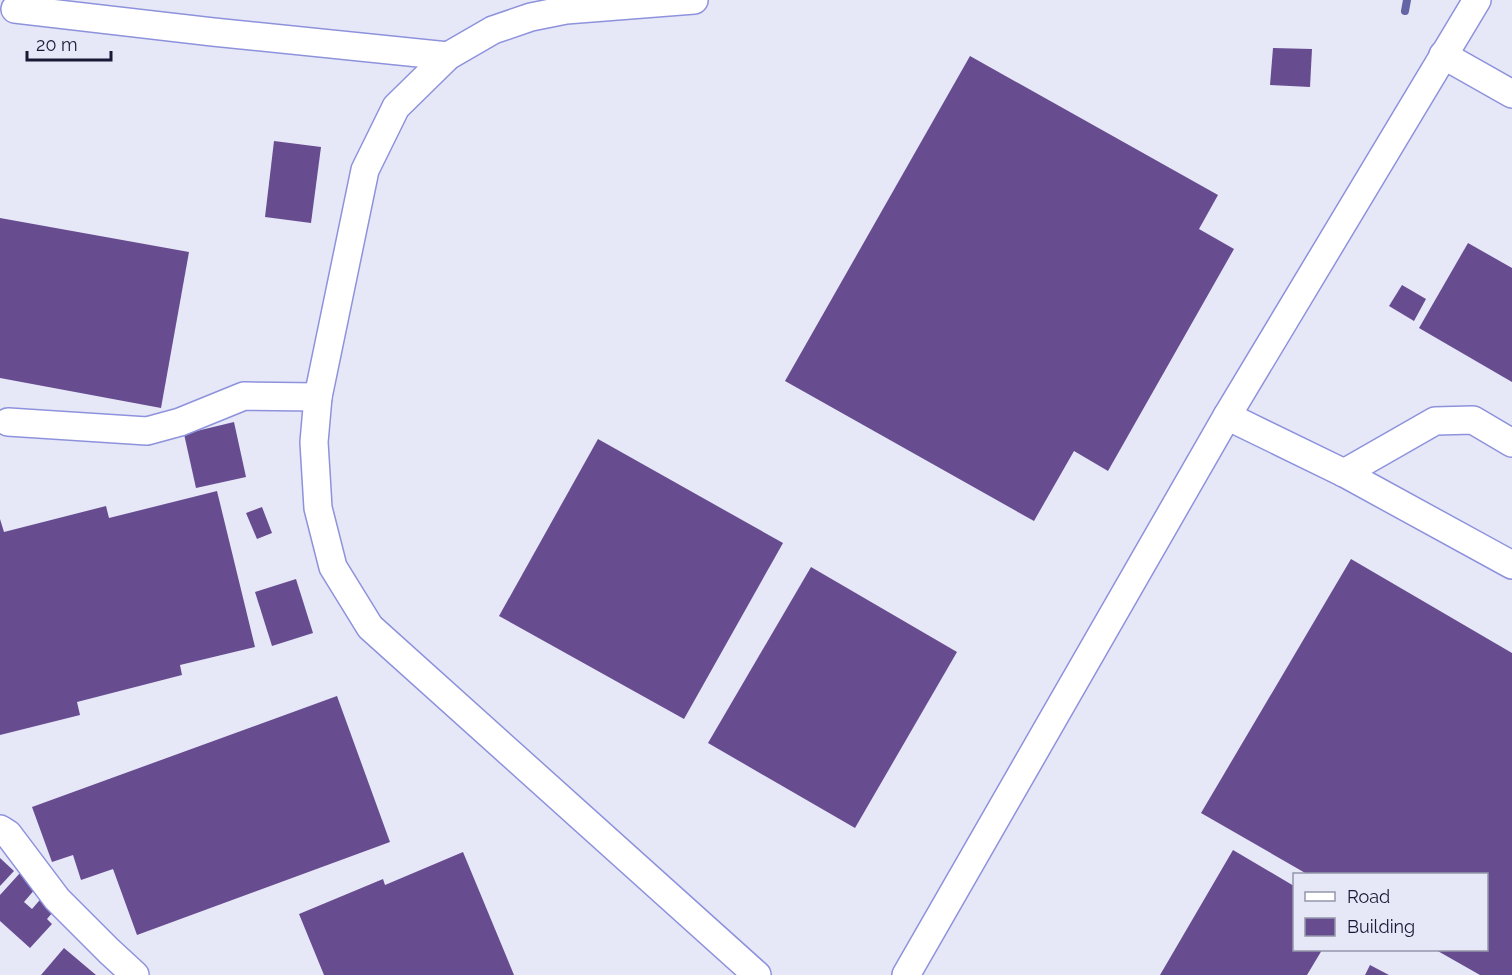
<svg xmlns="http://www.w3.org/2000/svg" width="1512" height="975" viewBox="0 0 1512 975" font-family="Raleway,sans-serif">
<style>
.lines{fill:none;stroke-linecap:round;stroke-linejoin:round}
.stream{stroke:#6365a5;stroke-width:8}
.building{fill:#684c90}
.minor-casing{stroke:#8e92dc;stroke-width:30}
.minor{stroke:#fff;stroke-width:27}
</style>
<rect width="100%" height="100%" fill="#e6e8f8"/>
<g class="lines">
<polyline class="stream" points="1405,11 1407,0"/>
</g>
<g class="building">
<polygon points="1273,48 1312,49 1310,87 1270,85"/>
<polygon points="970,56 1218,195 1199,229 1234,249 1108,471 1074,451 1034,521 785,381"/>
<polygon points="274,141 321,147 311,223 265,217"/>
<polygon points="0,218 189,252 161,408 0,378"/>
<polygon points="1468,243 1512,268 1512,382 1419,328"/>
<polygon points="1402,285 1426,299 1414,321 1389,306"/>
<polygon points="234,422 246,477 196,488 184,434"/>
<polygon points="598,439 783,543 684,719 499,616"/>
<polygon points="217,491 255,647 180,665 182,675 77,702 80,715 0,735 0,519 4,532 106,506 109,518"/>
<polygon points="262,507 272,533 257,539 246,513"/>
<polygon points="1351,559 1512,653 1512,975 1480,975 1436,950 1486,950 1486,874 1307,874 1201,813"/>
<polygon points="811,567 957,652 855,828 708,743"/>
<polygon points="296,579 313,633 272,646 255,592"/>
<polygon points="337,696 390,842 137,935 113,869 81,880 73,855 52,862 32,807"/>
<polygon points="1233,850 1294,886 1294,950 1322,950 1307,975 1160,975"/>
<polygon points="463,852 514,975 324,975 299,914 383,879 385,885"/>
<polygon points="0,858 14,871 0,886"/>
<polygon points="20,873 36,888 24,902 32,909 45,894 58,906 47,919 52,924 30,948 0,921 0,895"/>
<polygon points="64,948 96,975 41,975"/>
<polygon points="1370,965 1389,975 1365,975"/>
</g>
<g class="lines">
<defs>
<g id="minor">
<polyline points="694,0 566,10 531,17 493,30 448,56 396,107 365,170 318,397 314,442 318,508 333,567 370,627 757,975"/>
<polyline points="15,9 213,32 448,56"/>
<polyline points="1443,55 1512,94"/>
<polyline points="1227,416 1344,473 1512,565"/>
<polyline points="8,422 147,431 180,422 244,396 318,397"/>
<polyline points="1344,473 1435,421 1473,420 1512,443"/>
<polyline points="0,829 8,834 57,899 109,951 135,975"/>
<polyline points="906,975 1227,416 1477,0"/>
</g>
</defs>
<use href="#minor" class="minor-casing"/>
<use href="#minor" class="minor"/>
</g>
<rect x="1293" y="873" width="195" height="78" fill="#e6e8f8" stroke="#9495aa" stroke-width="1.5"/>
<rect x="1305" y="892" width="30" height="9" fill="#ffffff" stroke="#9495aa" stroke-width="1.5"/>
<text x="1347" y="903" font-size="18" fill="#181935">Road</text>
<rect x="1305" y="918" width="30" height="18" fill="#684c90" stroke="#9495aa" stroke-width="1.5"/>
<text x="1347" y="933" font-size="18" fill="#181935">Building</text>
<path d="M27 51v9h84v-9" fill="none" stroke="#181935" stroke-width="3"/>
<text x="36" y="51" font-size="18" fill="#181935" stroke="#e6e8f8" stroke-width="4.5" paint-order="stroke">20 m</text>
</svg>
